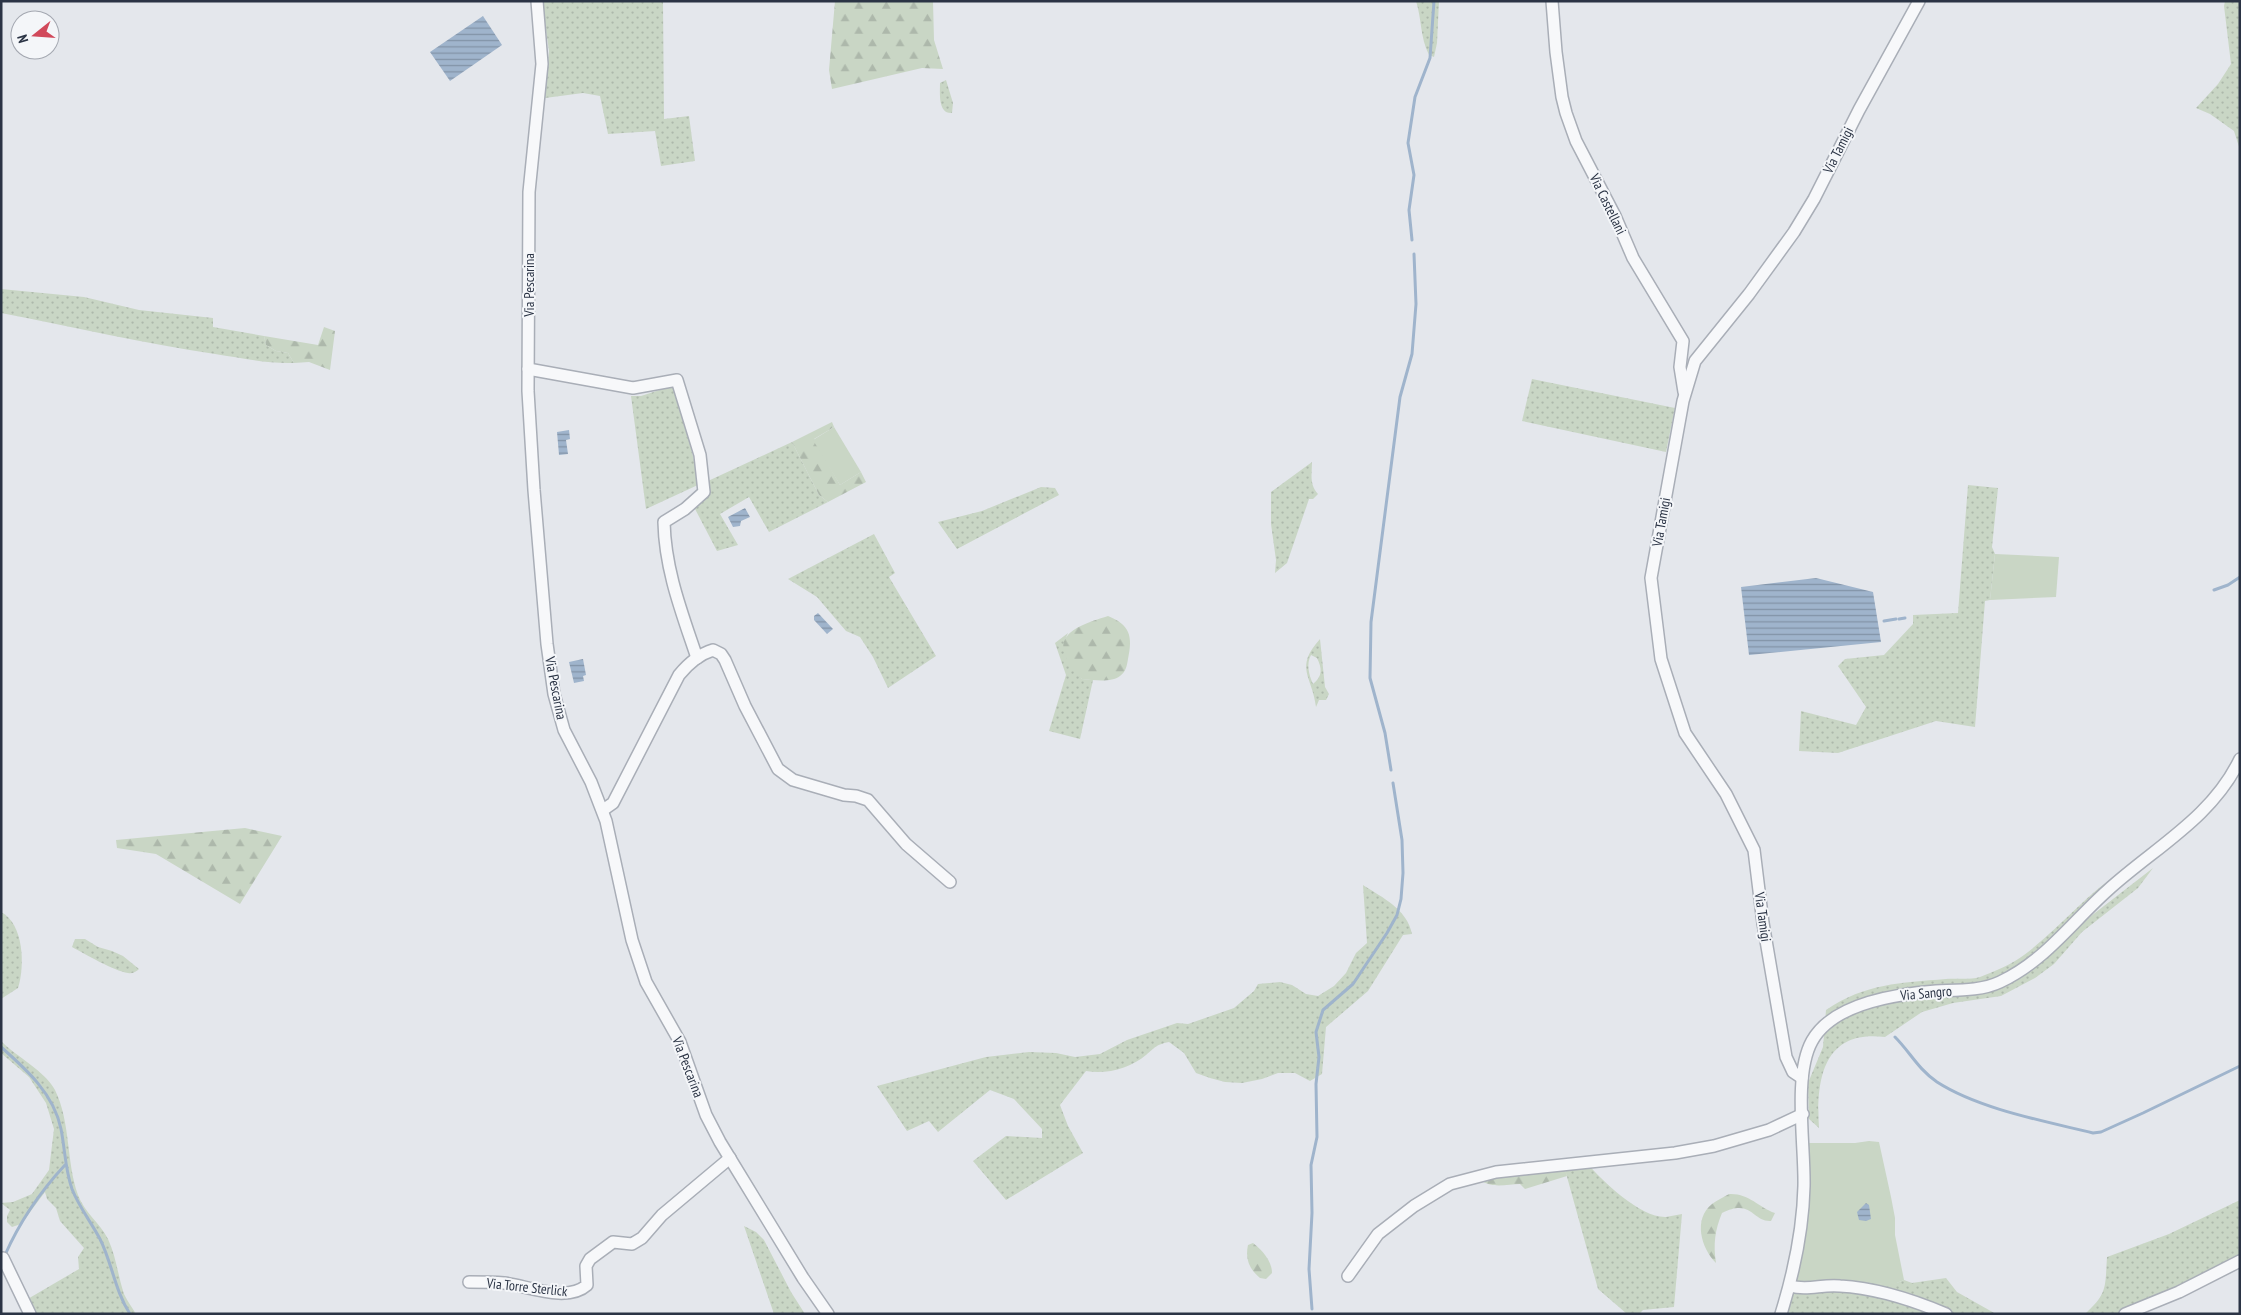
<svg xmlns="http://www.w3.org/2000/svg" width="2241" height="1315" viewBox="0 0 2241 1315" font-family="'PT Sans Narrow',sans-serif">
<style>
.grass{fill:url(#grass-dots);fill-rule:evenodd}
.forest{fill:url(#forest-firs)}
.garden{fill:#c9d6c5}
.water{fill:url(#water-rules)}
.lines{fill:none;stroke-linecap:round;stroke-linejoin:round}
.stream{stroke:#9fb4cc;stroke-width:3}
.minor-casing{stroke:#a9aeb7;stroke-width:14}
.minor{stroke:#f7f8fa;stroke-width:11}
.labels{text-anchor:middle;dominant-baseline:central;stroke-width:4;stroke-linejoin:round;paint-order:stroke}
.street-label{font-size:14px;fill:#2b3445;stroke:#f4f6f9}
</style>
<defs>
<pattern id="grass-dots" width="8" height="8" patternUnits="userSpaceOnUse" patternTransform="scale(1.25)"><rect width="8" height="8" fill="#c9d6c5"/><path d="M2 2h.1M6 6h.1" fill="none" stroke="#adb8ab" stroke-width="1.8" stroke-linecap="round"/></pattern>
<pattern id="forest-firs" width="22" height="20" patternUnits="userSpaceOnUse" patternTransform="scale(1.25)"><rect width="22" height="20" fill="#c9d6c5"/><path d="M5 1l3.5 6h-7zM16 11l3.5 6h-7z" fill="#adb8ab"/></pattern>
<pattern id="water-rules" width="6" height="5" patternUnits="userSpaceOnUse" patternTransform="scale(1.25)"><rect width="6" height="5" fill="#9fb4cc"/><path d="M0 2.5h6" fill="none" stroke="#8293a7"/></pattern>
</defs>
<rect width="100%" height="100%" fill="#e4e7ec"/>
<g class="grass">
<polygon points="542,1 663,1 664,119 689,116 695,161 661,166 655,131 608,134 600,96 583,93 545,98 549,51"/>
<path d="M1416,1H1439L1437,43L1434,57L1429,55C1420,37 1422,20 1416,1Z"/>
<polygon points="2225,1 2240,1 2240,150 2234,131 2210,114 2196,108 2218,84 2231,64 2224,6"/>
<path d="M946,80L953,103L952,113C938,114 940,94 940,83Z"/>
<path d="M1,289L84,297L139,310L213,318V327L264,336L266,345L276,351L288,353L294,363C267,364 242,358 215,354C143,343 73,327 1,313Z"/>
<polygon points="1532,379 1675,408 1666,452 1522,421"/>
<polygon points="675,385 700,484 646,509 631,396 641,396"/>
<polygon points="792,442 819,495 828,502 769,532 749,497 720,514 738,545 717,551 694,507 708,481"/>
<path d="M1312,462C1312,474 1309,484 1318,494L1313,499H1309L1287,563L1275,573L1276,560L1271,524V492Z"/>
<polygon points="1968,485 1998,488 1992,547 1995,554 1990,600 1985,601 1975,727 1936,721 1838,753 1799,751 1801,711 1856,725 1866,707 1838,666 1845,659 1884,655 1913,624 1913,615 1958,613"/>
<polygon points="1041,487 1055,488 1059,495 957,549 938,522 982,511"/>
<polygon points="874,534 895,573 889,577 936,656 888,688 873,657 860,637 846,631 817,597 788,579"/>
<path d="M1068,633C1059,651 1072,664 1082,679L1093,680L1080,739L1049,731L1066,675L1055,643Z"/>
<path d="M1320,639L1325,687L1329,694L1326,700H1319L1316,707C1312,675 1294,668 1320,639ZM1311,655L1317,658C1322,668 1323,676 1313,684C1309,675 1306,664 1311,655Z"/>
<path d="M2153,868L2138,888L2082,932L2054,964L2035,978L2001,996L1953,1003L1922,1012L1885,1037C1823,1029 1816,1080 1819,1128L1809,1119L1808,1083L1823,1047L1826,1010C1866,983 1900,983 1946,979C1956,978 1970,980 1980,977C1995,971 2011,965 2024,955C2059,929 2086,894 2122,871L1999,988L2021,977L2047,958L2091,916Z"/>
<path d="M1363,885C1383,898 1407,909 1412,934L1403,935L1368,991L1326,1027L1322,1074L1310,1081L1295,1073H1278L1262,1079L1242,1083L1225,1082L1210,1078L1196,1073L1184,1053L1169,1042C1155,1045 1156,1047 1146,1055C1131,1068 1106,1075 1086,1071L1060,1105L1068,1126L1083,1153L1006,1200L973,1161L1006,1136L1042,1138V1129L1014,1099L990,1090L938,1132L929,1121L907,1131L877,1086L986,1057L1029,1052L1056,1053L1075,1057L1100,1054L1127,1040L1177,1023L1188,1024L1234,1008L1254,991L1258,984L1280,982L1292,985L1306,994L1318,996L1334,986L1346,973L1356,953L1367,943Z"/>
<path d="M1,912C24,924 25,966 18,988L1,999Z"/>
<path d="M75,939H85L98,947L112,951L123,956L139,969C136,972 132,974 128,973C114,971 85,954 72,947Z"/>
<path d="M1,1041C17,1057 46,1072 55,1090C71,1123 66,1161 78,1195C84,1212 100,1223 108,1239C116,1256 118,1276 124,1294C127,1301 132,1307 136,1314H33L26,1300L79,1269L78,1257L84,1248L60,1221L56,1208L47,1199L45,1192L21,1224L12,1227L7,1222V1216L10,1210L1,1203L13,1202L32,1194L49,1170L54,1129L46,1103L29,1077L1,1053Z"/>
<path d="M1587,1163C1603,1182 1641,1218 1666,1217C1671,1216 1677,1215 1682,1214L1674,1307L1643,1310L1639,1314H1627L1598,1289L1564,1166Z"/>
<path d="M2240,1200V1258L2152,1299L2117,1314H2085C2108,1293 2105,1287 2107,1257L2169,1234Z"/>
<polygon points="744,1226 756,1232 764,1240 791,1292 805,1314 774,1314"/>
<path d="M1946,1278L1957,1292L1996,1314H1785L1793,1292C1816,1296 1839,1284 1862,1282C1877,1281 1889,1288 1904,1280L1912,1283Z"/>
</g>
<g class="forest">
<polygon points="835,1 933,1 934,40 943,69 922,68 832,89 829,70"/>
<polygon points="324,327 335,331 330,370 309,362 294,363 288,353 276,351 266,345 264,336 318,345"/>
<polygon points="832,422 834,427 814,439 840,485 861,472 866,482 828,502 819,495 792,442"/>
<path d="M1108,616C1130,625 1133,636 1128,659C1127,665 1126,672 1120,676C1111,683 1093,680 1082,679C1045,640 1068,628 1108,616Z"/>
<polygon points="245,828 282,836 240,904 156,854 117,848 116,840"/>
<path d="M1564,1166L1567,1176L1525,1189L1520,1184C1508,1184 1491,1189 1481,1180Z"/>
<path d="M1729,1194C1749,1193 1758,1207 1775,1213L1771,1221C1752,1222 1752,1198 1722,1213C1715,1230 1713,1244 1716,1263C1701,1248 1693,1219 1712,1204C1717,1200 1724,1197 1729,1194Z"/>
<path d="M1253,1243C1262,1250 1272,1261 1272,1273L1266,1279L1260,1278C1249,1269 1245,1259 1248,1245Z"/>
</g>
<g class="garden">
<polygon points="834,427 861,472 840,485 813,440"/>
<polygon points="1995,554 2059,557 2056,597 1990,600"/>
<polygon points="1869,1141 1879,1142 1891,1197 1895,1218 1895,1235 1904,1280 1892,1285 1864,1282 1794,1284 1808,1143 1855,1143"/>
</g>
<g class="water">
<polygon points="483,16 502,45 450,81 430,52"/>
<polygon points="569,430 570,439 566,440 568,454 559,455 557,432"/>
<polygon points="745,508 750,517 741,521 740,526 733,527 728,517"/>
<polygon points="1816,578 1873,592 1881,642 1749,655 1741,587"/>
<polygon points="818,613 833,629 827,634 814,620 814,616"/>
<polygon points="583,659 586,675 583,676 584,681 574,683 569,662"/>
<polygon points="1866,1203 1869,1205 1871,1219 1866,1221 1859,1220 1857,1212"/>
</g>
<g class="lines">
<g class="stream">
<polyline points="1412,240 1409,210 1414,175 1408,143 1415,97 1430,58 1434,1"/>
<polyline points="2214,590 2228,585 2240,577"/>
<polyline points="1899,619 1905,618"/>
<polyline points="1884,621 1896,619"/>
<polyline points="1391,770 1385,733 1370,678 1371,622 1400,397 1412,354 1416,304 1414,254"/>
<path d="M1895,1037C1910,1052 1918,1069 1937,1082C1979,1109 2044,1121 2093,1133L2101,1132L2143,1113L2240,1066"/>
<path d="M1,1047C26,1069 54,1094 61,1129C65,1149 65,1169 72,1189C79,1207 91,1222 100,1239C112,1263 115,1291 130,1314"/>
<path d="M5,1255C20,1221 40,1192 65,1165"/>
<polyline points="1312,1309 1309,1269 1312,1213 1311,1165 1317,1137 1316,1084 1319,1057 1316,1032 1323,1010 1353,984 1387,933 1397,915 1401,899 1403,873 1402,840 1393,783"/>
</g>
<defs>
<g id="minor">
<polyline points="537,1 542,64 529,192 528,391 534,490 547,644 554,694 564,730 591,782 606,821 632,940 646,982 680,1042 706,1115 720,1142 803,1278 828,1314"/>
<polyline points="1552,1 1556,52 1562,97 1566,113 1576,141 1615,216 1633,258 1683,341 1680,367 1684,392"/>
<path d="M528,369L633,388L677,380L700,455L704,492L685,509L664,522C665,570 682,613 697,658"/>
<path d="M603,810L613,803L679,675C688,664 700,654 713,650L721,654L725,660L745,706L778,769L793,780L844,795L856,796L868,800L906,844L950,882"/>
<polyline points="1802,1078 1793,1072 1786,1057 1763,923 1754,850 1726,794 1685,733 1661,659 1651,578 1683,401 1695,361 1749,294 1794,232 1814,199 1859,110 1919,1"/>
<polyline points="3,1258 30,1314"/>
<polyline points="1348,1276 1378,1234 1414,1206 1450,1184 1496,1172 1675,1153 1714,1146 1769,1130 1803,1114"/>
<path d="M469,1282C481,1282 493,1282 504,1283C528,1286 567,1303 587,1285L586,1266L590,1259L613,1242L632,1244L642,1238L662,1215L730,1158"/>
<path d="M1790,1286C1808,1291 1822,1284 1840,1286C1876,1288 1913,1300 1946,1314"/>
<path d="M1781,1314C1794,1272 1803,1230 1804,1186C1805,1146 1793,1075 1812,1041C1833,1003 1897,994 1936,991C1957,990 1981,991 2000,982C2045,961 2072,922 2108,890C2154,848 2212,818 2240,759"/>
<polyline points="2125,1314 2179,1292 2240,1261"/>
</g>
</defs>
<use href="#minor" class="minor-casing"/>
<use href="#minor" class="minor"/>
</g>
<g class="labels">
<g class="street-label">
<text transform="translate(1838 150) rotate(-63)">Via Tamigi</text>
<text transform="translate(1608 204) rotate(64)">Via Castellani</text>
<text transform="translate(529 285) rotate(-90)">Via Pescarina</text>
<text transform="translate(1661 522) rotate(-80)">Via Tamigi</text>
<text transform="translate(556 688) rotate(79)">Via Pescarina</text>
<text transform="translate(1763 917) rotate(82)">Via Tamigi</text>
<text transform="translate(1926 993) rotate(-5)">Via Sangro</text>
<text transform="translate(688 1067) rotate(69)">Via Pescarina</text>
<text transform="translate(527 1287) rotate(6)">Via Torre Sterlick</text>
</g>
</g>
<rect width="2241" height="1315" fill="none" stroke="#2b3445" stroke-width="5"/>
<g transform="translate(35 35) rotate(253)"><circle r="24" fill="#f4f6f9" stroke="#a4a8b1"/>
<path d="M0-4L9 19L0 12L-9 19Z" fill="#d1495b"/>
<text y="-8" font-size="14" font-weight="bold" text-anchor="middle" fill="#2b3445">N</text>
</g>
</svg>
